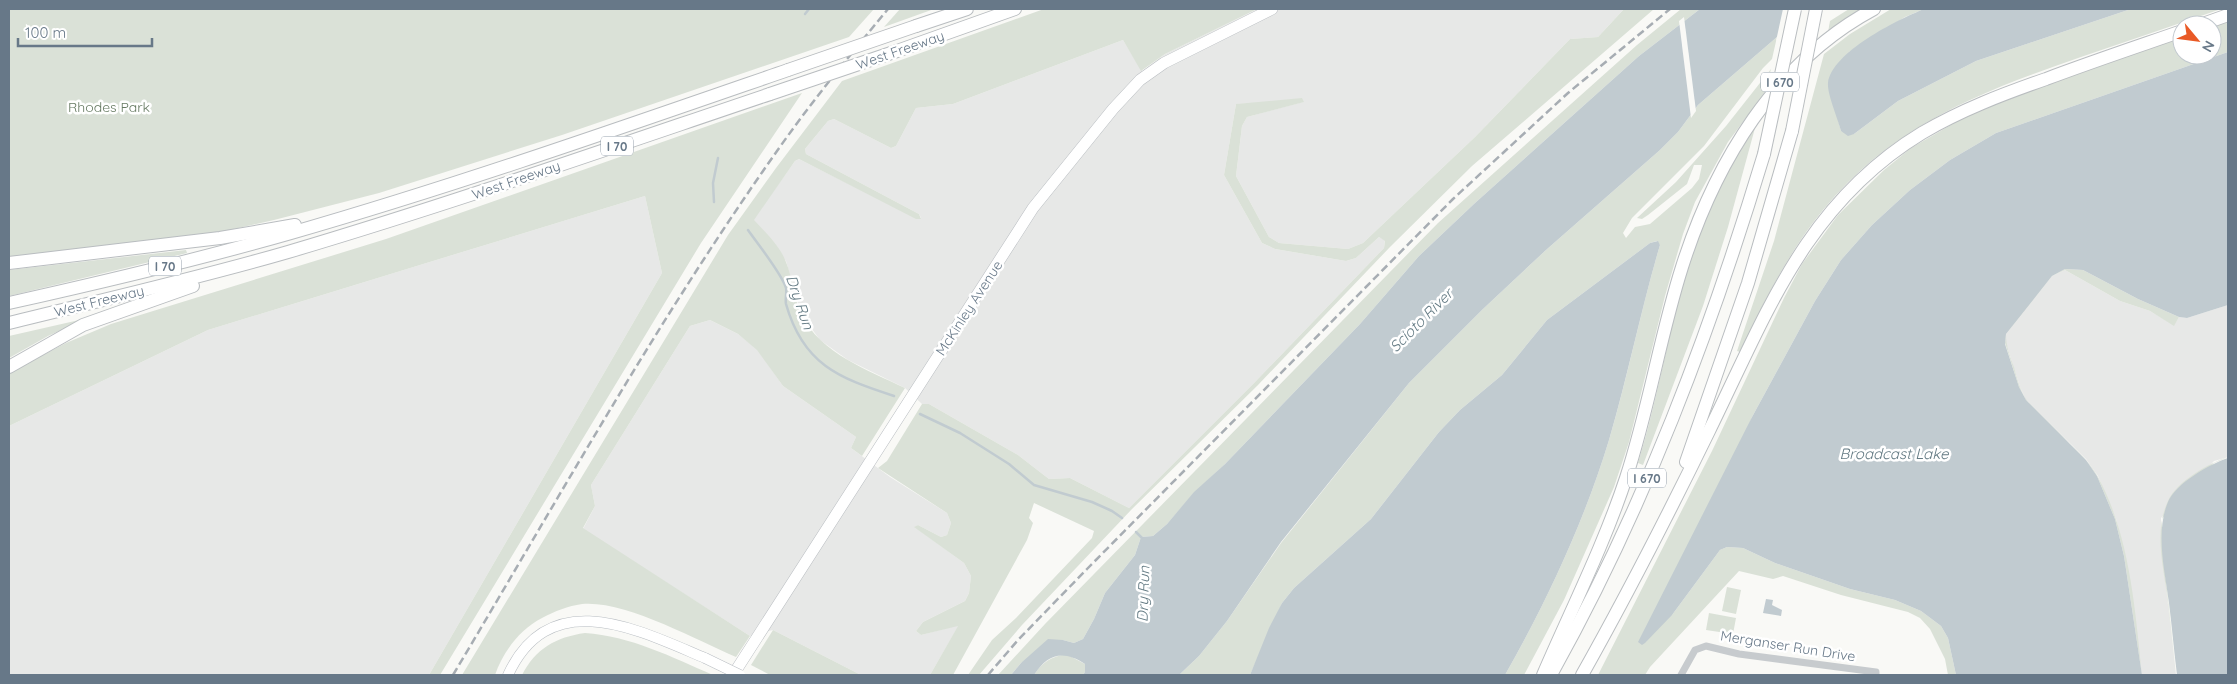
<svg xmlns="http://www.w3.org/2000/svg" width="2237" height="684" viewBox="0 0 2237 684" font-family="Quicksand,sans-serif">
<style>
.built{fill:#e7e8e7}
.green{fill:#dae1d7}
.water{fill:#c1cbd0}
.pier{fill:#f9f9f6}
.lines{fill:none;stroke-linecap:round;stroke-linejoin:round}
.stream{stroke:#c1cbd0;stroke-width:2.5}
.secondary-casing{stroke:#b9bec3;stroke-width:11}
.primary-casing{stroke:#babec2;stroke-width:12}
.motorway-casing{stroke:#b9bdc0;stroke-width:14}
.minor{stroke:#c7cbce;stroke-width:7}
.secondary{stroke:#fff;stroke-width:10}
.primary{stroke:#fff;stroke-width:11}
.motorway{stroke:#fff;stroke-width:12}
.rail{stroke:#a7adb3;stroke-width:2.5;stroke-dasharray:8 4;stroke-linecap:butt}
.secondary-bridge-casing{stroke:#b9bec3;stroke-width:11;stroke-linecap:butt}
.motorway-bridge-casing{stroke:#b9bdc0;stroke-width:14;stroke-linecap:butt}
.secondary-bridge{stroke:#fff;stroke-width:10}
.motorway-bridge{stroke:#fff;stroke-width:12}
.labels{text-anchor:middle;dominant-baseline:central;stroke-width:5;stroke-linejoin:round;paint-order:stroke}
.shield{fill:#fff;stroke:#95a0ac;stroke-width:1}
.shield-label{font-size:12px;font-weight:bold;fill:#677888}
.street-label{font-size:14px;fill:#677888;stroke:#fff}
.park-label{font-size:14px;fill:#667a62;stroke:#fff}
.water-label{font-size:15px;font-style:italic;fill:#637a83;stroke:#fff}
</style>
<rect width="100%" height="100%" fill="#f9f9f6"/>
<g class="built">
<polygon points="1257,9 1624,9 1598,37 1570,39 1475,137 1363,243 1348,249 1279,243 1269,237 1236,176 1242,126 1247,117 1303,102 1236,104 1224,175 1262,243 1275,249 1346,261 1356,258 1379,237 1385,240 1384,248 1255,382 1129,508 1070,478 1049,479 1018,455 929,404 922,404 905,388 848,360 820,340 801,314 786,261 753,220 795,161 799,159 916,218 921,218 919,214 806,154 805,149 828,121 834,119 891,148 896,146 916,108 953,104 1123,40 1142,71 1165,54"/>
<polygon points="645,196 662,273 429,675 9,675 9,426 208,330"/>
<polygon points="2065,270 2120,301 2150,311 2174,325 2179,317 2187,318 2228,305 2228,457 2214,461 2161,518 2161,543 2176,675 2142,675 2125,555 2116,519 2098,476 2086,459 2026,400 2020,387 2006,343 2006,334 2052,276"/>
<polygon points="710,320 738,334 757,349 783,386 856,437 851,448 890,477 947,513 951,523 947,535 941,537 918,525 915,527 964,563 971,576 969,593 965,601 923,622 916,631 921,635 959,625 930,675 861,675 773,630 750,636 583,529 595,506 591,485 690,326"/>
</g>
<g class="green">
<polygon points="9,9 874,9 849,37 562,135 379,193 274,220 207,235 9,257"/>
<polygon points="900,9 934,9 884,27"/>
<path d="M1044,9H1257L1165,54L1141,71L1123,40L953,104L916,108L896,146L891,148L834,119L828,121L805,149L806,154L919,214L921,219H916L799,159L795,161L754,220C766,233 780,246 786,262C793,279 794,298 801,314C821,354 868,370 905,388L862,456L851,448L856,437L783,386L757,350L738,334L710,320L690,326L591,485L595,506L583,528L750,636L736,657C696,640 625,600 582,604C568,606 555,611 542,618C520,629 503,652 495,675H462L728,235L776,168L842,81Z"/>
<polygon points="1624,9 1654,9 1472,166 1390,247 1258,385 1132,509 1022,625 979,675 968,675 992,640 1016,618 1092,538 1094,531 1034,503 1029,518 1033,523 1027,540 953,675 930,675 958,626 921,635 916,631 923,622 965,601 969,593 971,576 964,563 914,527 918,525 941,537 947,535 951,523 947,513 878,468 887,461 922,404 929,404 1018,455 1049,479 1070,478 1129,508 1255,382 1384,248 1385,241 1379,237 1356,258 1346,261 1275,249 1262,243 1224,175 1236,104 1302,98 1304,102 1247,117 1242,126 1236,176 1269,237 1279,243 1348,249 1363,243 1475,137 1570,39 1598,37"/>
<polygon points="1681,9 1700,9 1639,56 1475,203 1419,256 1360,324 1225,464 1194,493 1167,524 1153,536 1141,537 1135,555 1105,593 1094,619 1083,639 1074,643 1063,640 1021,663 1011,675 998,675 1045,624 1438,223 1637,45"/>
<polygon points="1849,9 1861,9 1828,32 1830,21"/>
<path d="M1891,9H1924L1905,17L1849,52L1837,116L1841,131L1854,134L1898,101L1976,61L2131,9H2221C2175,25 2128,41 2081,57C1974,94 1883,129 1812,224C1783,263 1761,308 1740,352L1737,351L1774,241L1824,54L1850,34Z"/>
<polygon points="2228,22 2228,52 1996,133 1950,160 1910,190 1872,225 1841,260 1815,301 1752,417 1672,615 1720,550 1727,547 1743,548 1775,563 1850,589 1895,600 1921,611 1941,626 1948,638 1956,675 1948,675 1945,659 1930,629 1920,618 1908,612 1841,595 1783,576 1773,579 1739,571 1650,667 1645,675 1598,675 1712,451 1784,298 1802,264 1838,215 1884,170 1911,148 1963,118 2009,98 2182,37 2182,55 2212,55 2212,27"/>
<path d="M1777,37L1772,59L1763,68L1704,146L1632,218L1623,233L1626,238L1635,227L1650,224L1692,188L1699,179L1702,165H1694L1687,184L1648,215L1642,219L1637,218L1676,182L1726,126L1771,69L1765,92L1728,142L1695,202L1683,234L1665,296L1629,442L1614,487L1564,600L1524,675H1505C1547,601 1584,522 1609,440C1628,376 1641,309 1660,245L1657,241L1650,243L1547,320L1502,375L1460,410L1439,432L1371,519L1294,588L1282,603L1250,675H1179L1199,656L1227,621L1281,543L1409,383L1483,309L1546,250L1660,150L1678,132L1698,105Z"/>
<polygon points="802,93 701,243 440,675 429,675 662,273 645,196 208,330 9,426 9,373 66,343 111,324 386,239"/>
<path d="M1755,128L1728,227L1703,306L1643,465L1638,463C1664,380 1674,287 1710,208C1722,179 1738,154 1755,128Z"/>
<polygon points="186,250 187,253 9,296 9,270"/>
<path d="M2065,269L2083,270L2138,299L2179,317L2174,326L2150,311L2120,301L2065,270L2052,276L2006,334C2006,346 2010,356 2014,367C2017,378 2020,390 2026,399C2044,427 2082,447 2098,477C2130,536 2135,609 2142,675L2124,556L2115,519L2097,476L2086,460L2026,400L2019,387L2005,343L2006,334L2025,309L2052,276Z"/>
<polygon points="88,318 48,336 9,358 9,336"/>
<path d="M2228,457L2214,463L2162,519V543L2176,675C2173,649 2170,622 2167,595C2163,565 2154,530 2168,501C2176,482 2209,463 2228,457Z"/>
<polygon points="1727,587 1741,590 1736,614 1722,611"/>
<polygon points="1709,613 1736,618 1733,634 1706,630"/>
<polygon points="773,630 861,675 770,675 751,665"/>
<path d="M585,633C630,636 672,657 713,675H522C535,649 556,637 585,633Z"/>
<path d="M1066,654L1085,664V672L1083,675H1034C1042,662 1051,657 1066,654Z"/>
</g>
<g class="water">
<path d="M1700,9H1819L1777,37L1698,105L1678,132L1660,150L1546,250L1483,309L1409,383L1281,542L1227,621L1199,656L1179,675H1083L1085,672V664C1064,650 1048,653 1034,675H1011L1021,663L1048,639L1063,640L1074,643L1083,639L1094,619L1105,593L1135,555L1141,537L1153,536L1167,524L1194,492L1225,464L1360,324L1419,256L1475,203L1639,56Z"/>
<path d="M1924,9H2131L1976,61L1898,101L1854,134L1848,136L1841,131C1838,119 1827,94 1828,83C1832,52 1897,20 1924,9Z"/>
<polygon points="2228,52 2228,305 2187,318 2179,317 2138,299 2083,270 2065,269 2052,276 2006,334 2005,344 2019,387 2026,400 2086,460 2097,476 2115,519 2124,556 2142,675 1956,675 1948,638 1941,626 1921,611 1895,600 1850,589 1775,563 1743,548 1727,547 1720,550 1672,615 1645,643 1642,645 1638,642 1752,417 1815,301 1841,260 1872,225 1910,190 1950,160 1996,133"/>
<path d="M1658,241L1660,245C1641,309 1628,375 1609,440C1584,522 1547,601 1505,675H1250L1269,628L1282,603L1294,588L1371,519L1439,432L1460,410L1502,375L1547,320L1650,243Z"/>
<path d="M2228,458V675H2177C2174,651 2172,627 2169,603C2165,571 2155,533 2168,502C2176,483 2210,464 2228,458Z"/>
<polygon points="1766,599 1773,600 1772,605 1782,610 1781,616 1763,613"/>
</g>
<g class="pier">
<polygon points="1783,9 1821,9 1776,41"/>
<polygon points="1684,17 1696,111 1691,118 1679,21"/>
</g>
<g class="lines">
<g class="stream">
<polyline points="805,14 809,9"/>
<polyline points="714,202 713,183 718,158"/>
<path d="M748,230C757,243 782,274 786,288C787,293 785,299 786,304C803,364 838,378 894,396"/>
<polyline points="920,414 960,433 1009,464 1034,485 1092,502 1112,511 1122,518"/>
<polyline points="1136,532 1142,538"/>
</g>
<defs>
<path id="secondary" d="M508,675C550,584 638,630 705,658"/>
<polyline id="primary" points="733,675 1033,208 1113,109 1140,80 1164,63 1272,9"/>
<g id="motorway">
<polyline points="2200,25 2228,15"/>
<polyline points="916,26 967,9"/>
<polyline points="897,51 1015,9"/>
<polyline points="9,263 220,238 295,225"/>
<path d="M9,303C103,282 197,260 291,233C458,185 623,127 788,70"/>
<path d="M9,323C102,300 195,279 288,252C450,204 610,148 770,94"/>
<polyline points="9,367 83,325 193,286"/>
<polyline points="1686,462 1748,283 1792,131"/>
<path d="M1553,671C1644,508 1710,333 1764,154"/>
<path d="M1543,675C1571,610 1604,545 1626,478C1649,408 1660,336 1682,267C1715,163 1775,62 1874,9"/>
<path d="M1582,675C1627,595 1669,513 1709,431C1766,315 1805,204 1922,133C1961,110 2003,94 2046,79C2091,62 2136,47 2182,31"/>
</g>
</defs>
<use href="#secondary" class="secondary-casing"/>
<use href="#primary" class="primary-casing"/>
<use href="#motorway" class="motorway-casing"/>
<polyline class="minor" points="1681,675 1695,650 1706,646 1739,654 1876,672 1876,675"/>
<use href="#secondary" class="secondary"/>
<use href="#primary" class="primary"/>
<use href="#motorway" class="motorway"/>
<g class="rail">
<path d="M453,675C558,499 659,318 777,151C812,101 850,55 888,9"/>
<polyline points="988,675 1018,640 1087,569 1453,199 1568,93 1670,9"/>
</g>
<defs>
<polyline id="secondary-bridge" points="705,658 740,675"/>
<g id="motorway-bridge">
<polyline points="788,70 916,26"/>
<polyline points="770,94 897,51"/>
<polyline points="1792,131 1816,9"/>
<polyline points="1764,154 1795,9"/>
</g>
</defs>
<use href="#secondary-bridge" class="secondary-bridge-casing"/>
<use href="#motorway-bridge" class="motorway-bridge-casing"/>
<use href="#secondary-bridge" class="secondary-bridge"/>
<use href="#motorway-bridge" class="motorway-bridge"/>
</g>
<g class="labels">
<g class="shield">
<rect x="1761" y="72.5" width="38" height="19" rx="4"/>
<rect x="601" y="136.5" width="32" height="19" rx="4"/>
<rect x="149" y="256.5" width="32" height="19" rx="4"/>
<rect x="1628" y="468.5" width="38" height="19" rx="4"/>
</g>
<g class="shield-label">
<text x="1780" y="82">I 670</text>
<text x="617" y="146">I 70</text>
<text x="165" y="266">I 70</text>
<text x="1647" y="478">I 670</text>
</g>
<g class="street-label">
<text transform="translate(900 50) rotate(-19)">West Freeway</text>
<text transform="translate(516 180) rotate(-19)">West Freeway</text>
<text transform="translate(99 301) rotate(-14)">West Freeway</text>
<text transform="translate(969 308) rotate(-57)">McKinley Avenue</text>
<text transform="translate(1788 646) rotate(9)">Merganser Run Drive</text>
</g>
<g class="park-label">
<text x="109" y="107">Rhodes Park</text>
</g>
<g class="water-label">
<text transform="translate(800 302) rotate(71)">Dry Run</text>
<text transform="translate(1421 320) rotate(-45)">Scioto River</text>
<text x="1894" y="453">Broadcast Lake</text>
<text transform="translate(1143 594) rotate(-88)">Dry Run</text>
</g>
</g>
<rect width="2237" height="684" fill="none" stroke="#677888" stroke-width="20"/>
<g transform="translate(2197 40) rotate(119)"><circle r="24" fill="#ffffff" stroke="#c2c9cf"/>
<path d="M0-4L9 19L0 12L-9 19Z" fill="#e95a26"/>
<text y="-8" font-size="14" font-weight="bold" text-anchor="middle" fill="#677888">N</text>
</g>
<path d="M18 38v8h134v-8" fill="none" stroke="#677888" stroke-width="2.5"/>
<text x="25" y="38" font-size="15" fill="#677888" stroke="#ffffff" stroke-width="4" paint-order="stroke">100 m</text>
</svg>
